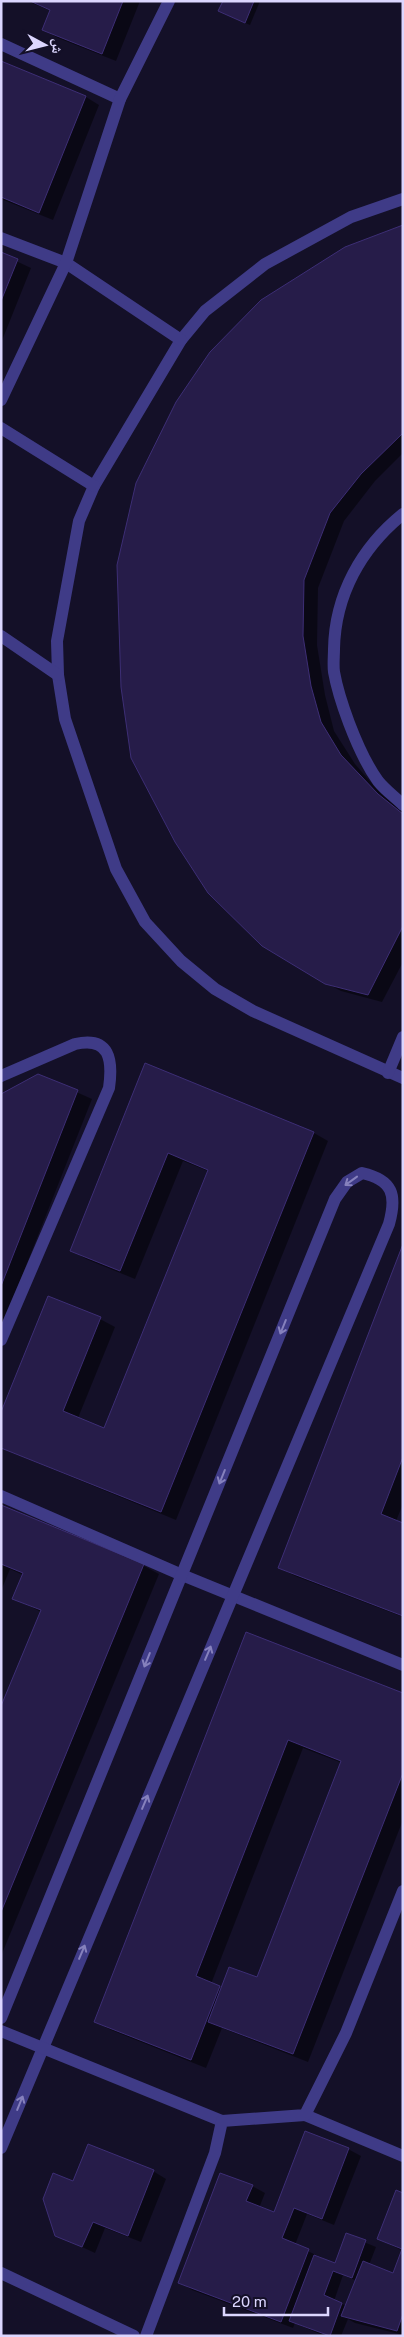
<svg xmlns="http://www.w3.org/2000/svg" width="404" height="2337" viewBox="0 0 404 2337" font-family="'Public Sans','Noto Naskh Arabic',sans-serif">
<style>
.shadow{fill:#0007;fill-rule:evenodd}
.building{fill:#261c49;stroke:#3d2e75}
.lines{fill:none;stroke-linecap:round;stroke-linejoin:round}
.minor{stroke:#3f3b87;stroke-width:12}
.oneway{stroke:#8681bd}
</style>
<rect width="100%" height="100%" fill="#141028"/>
<g class="shadow">
<polygon points="27,1 140,1 116,61 58,38 44,30 51,11"/>
<polygon points="224,1 260,1 250,25 225,14"/>
<polygon points="1,62 86,97 99,105 53,220 1,199"/>
<polygon points="403,226 403,453 375,481 344,521 318,588 317,645 325,695 334,731 355,764 374,786 403,811 403,962 382,1002 341,991 326,983 209,892"/>
<polygon points="1,254 31,268 1,343"/>
<polygon points="145,1065 314,1133 328,1141 176,1520 1,1448 1,1415 100,1319 115,1327 78,1418 105,1430 208,1171 183,1161 135,1279 86,1259 71,1250"/>
<polygon points="38,1075 92,1099 1,1329 1,1095"/>
<polygon points="403,1247 403,1504 396,1521 403,1524 403,1617 295,1576 280,1568"/>
<polygon points="1,1507 144,1566 159,1574 1,1956 1,1709 41,1612 14,1598 23,1575 10,1569 1,1591"/>
<path d="M247,1633L403,1694V1820L308,2062L222,2028L206,2068L111,2030L96,2022ZM303,1748L342,1763L258,1979L223,1989L211,1984Z"/>
<path d="M348,2149L361,2156L334,2225L307,2214L295,2245L335,2264L347,2235L376,2247L369,2265L394,2274L403,2251V2335L355,2323L348,2319L341,2336H324L295,2323L293,2328L192,2290L180,2282L252,2186L265,2193L259,2208L275,2213ZM343,2275L357,2281L347,2306L334,2301Z"/>
<polygon points="153,2171 166,2179 141,2242 105,2228 95,2253 56,2235 74,2183"/>
<polygon points="403,2194 403,2251 378,2239"/>
</g>
<g class="building">
<polygon points="30,1 123,1 102,54 42,30 50,10"/>
<polygon points="223,1 254,1 245,23 218,11"/>
<polygon points="1,61 86,96 39,213 1,197"/>
<polygon points="403,225 403,433 361,474 330,513 304,580 303,636 311,686 321,722 341,755 378,794 403,814 403,926 368,995 325,984 262,946 208,893 175,842 131,758 121,687 117,565 136,483 176,402 210,352 261,300 345,247"/>
<polygon points="1,252 18,259 1,301"/>
<polygon points="145,1063 314,1132 161,1512 1,1448 1,1412 48,1296 101,1317 63,1411 104,1428 208,1170 168,1153 120,1271 70,1251"/>
<polygon points="38,1074 78,1090 1,1286 1,1094"/>
<polygon points="403,1244 403,1457 381,1514 403,1523 403,1616 278,1568"/>
<polygon points="1,1505 144,1564 1,1912 1,1706 41,1610 12,1599 23,1573 1,1564"/>
<polygon points="246,1632 403,1693 403,1773 293,2054 208,2022 229,1967 257,1977 341,1761 288,1740 196,1976 220,1986 191,2060 94,2022"/>
<polygon points="305,2131 349,2148 322,2219 294,2208 282,2238 309,2249 281,2322 178,2283 220,2173 253,2185 246,2201 274,2212"/>
<polygon points="88,2144 154,2170 128,2236 93,2222 82,2247 55,2236 43,2199 53,2173 73,2181"/>
<polygon points="396,2190 403,2193 403,2314 397,2331 341,2316 363,2261 393,2273 402,2249 377,2239"/>
<polygon points="346,2233 366,2240 352,2278 333,2271 324,2295 342,2303 330,2336 289,2321 314,2255 335,2263"/>
</g>
<g class="lines">
<g class="minor">
<polyline points="1,44 120,99"/>
<polyline points="403,199 351,217 265,264 205,311 181,340 94,486 79,521 57,641 58,675 65,719 116,869 145,922 181,961 215,989 253,1011 403,1078"/>
<polyline points="1,238 66,263 181,340"/>
<polyline points="1,400 66,263 120,99 169,1"/>
<polyline points="1,428 94,486"/>
<path d="M403,514C361,548 335,595 334,649C334,656 333,665 334,672C337,689 343,707 349,723C357,744 365,763 378,781C385,790 395,797 403,805"/>
<polyline points="1,636 58,675"/>
<polyline points="388,1073 403,1037"/>
<path d="M1,1076L75,1044C110,1036 113,1060 109,1088L1,1340"/>
<polyline points="1,1496 182,1575 403,1665"/>
<path d="M1,2018L335,1199L347,1182L362,1173C393,1180 397,1195 389,1224L1,2148"/>
<polyline points="1,2031 222,2121"/>
<polyline points="305,2115 403,2156"/>
<polyline points="1,2273 134,2336"/>
<polyline points="146,2336 215,2153 222,2121 305,2115 346,2033 403,1891"/>
</g>
</g>
<defs><path id="oneway-shaft" d="M-6 0H5M1.5-3L5.5 0L1.5 3" fill="none" stroke-width="1.6" stroke-linecap="round" stroke-linejoin="round" transform="scale(1.25)"/></defs>
<g class="oneway">
<use href="#oneway-shaft" transform="translate(351 1181) rotate(144)"/>
<use href="#oneway-shaft" transform="translate(283 1327) rotate(112)"/>
<use href="#oneway-shaft" transform="translate(222 1477) rotate(112)"/>
<use href="#oneway-shaft" transform="translate(208 1653) rotate(-67)"/>
<use href="#oneway-shaft" transform="translate(147 1660) rotate(112)"/>
<use href="#oneway-shaft" transform="translate(145 1802) rotate(-67)"/>
<use href="#oneway-shaft" transform="translate(82 1952) rotate(-67)"/>
<use href="#oneway-shaft" transform="translate(20 2103) rotate(-68)"/>
</g>
<rect width="404" height="2337" fill="none" stroke="#dcd6ff" stroke-width="5"/>
<g transform="translate(45 45) rotate(97)" stroke="#141028" stroke-width="4" paint-order="stroke">
<path d="M0-4L9 19L0 12L-9 19Z" fill="#dcd6ff"/>
<text y="-8" font-size="14" font-weight="bold" text-anchor="middle" fill="#dcd6ff">ش</text>
</g>
<path d="M224 2307v8h104v-8" fill="none" stroke="#dcd6ff" stroke-width="2.5"/>
<text x="232" y="2307" font-size="15" fill="#dcd6ff" stroke="#141028" stroke-width="4" paint-order="stroke">20 m</text>
</svg>
